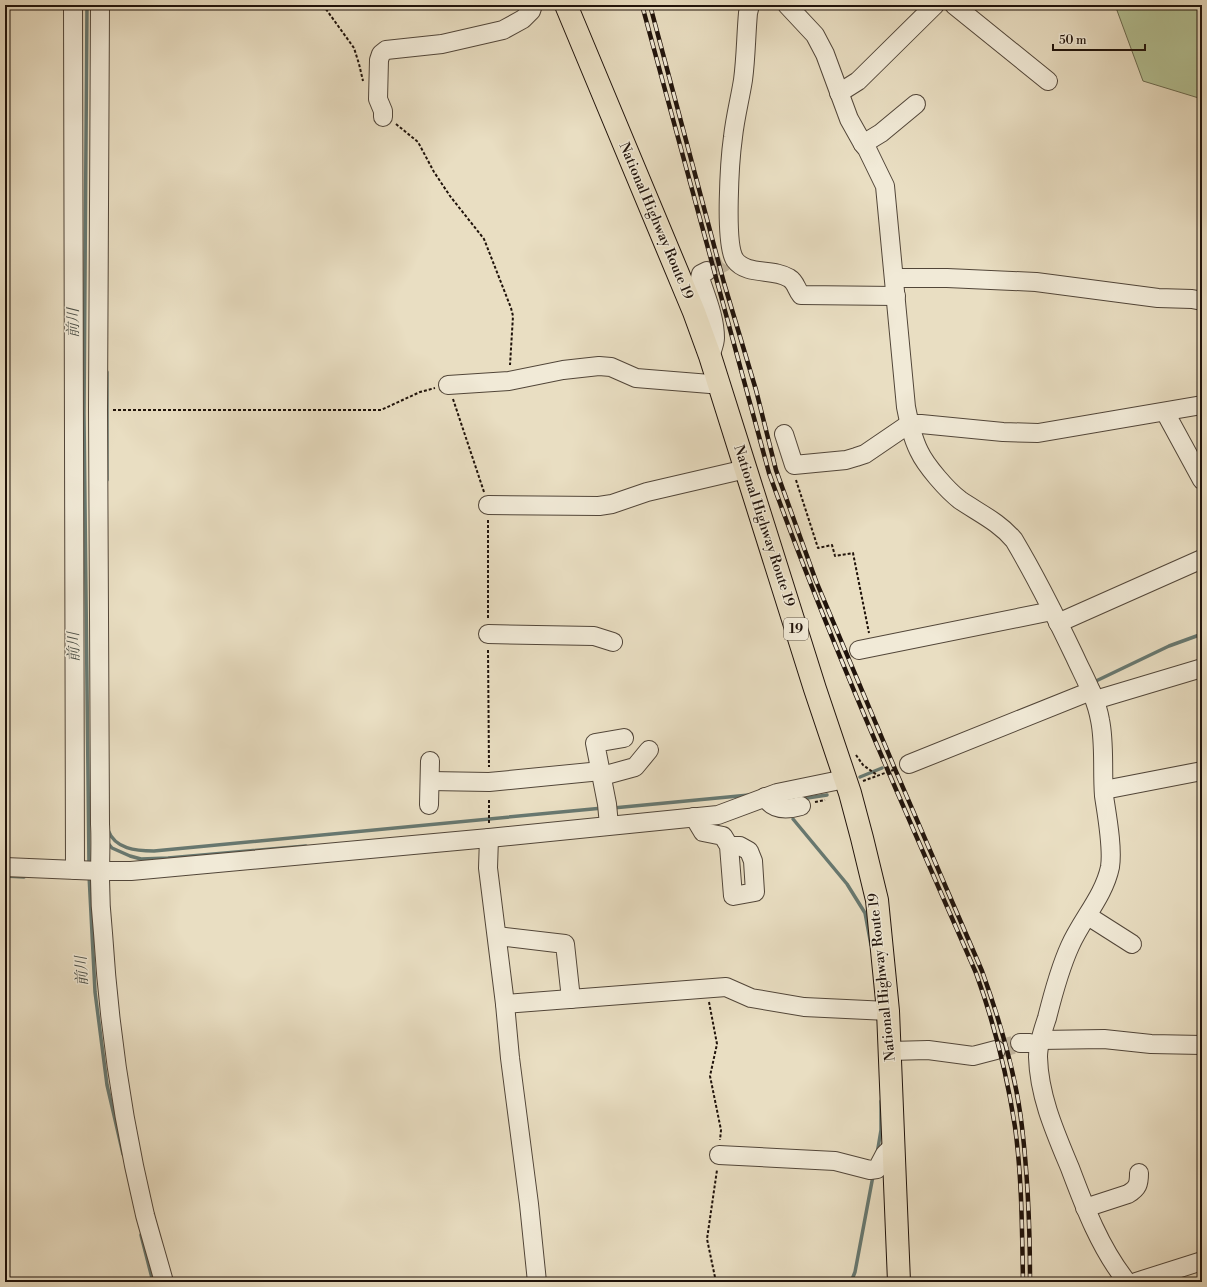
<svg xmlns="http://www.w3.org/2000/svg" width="1207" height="1287" viewBox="0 0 1207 1287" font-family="'Libre Bodoni','Noto Serif JP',serif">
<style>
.green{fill:#b4c295;stroke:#6a6a50}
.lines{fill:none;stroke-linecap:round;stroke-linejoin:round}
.stream{stroke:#677870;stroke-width:3.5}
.minor-tunnel{stroke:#c1b59d;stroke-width:18;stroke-dasharray:18 9;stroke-linecap:butt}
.minor-casing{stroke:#524639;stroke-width:20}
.highway-casing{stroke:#20130b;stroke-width:24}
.path{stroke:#20130b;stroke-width:2;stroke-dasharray:3 2;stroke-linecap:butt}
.minor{stroke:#f1ead7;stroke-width:18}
.highway{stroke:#e9dec2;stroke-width:22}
.rail-casing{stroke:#20130b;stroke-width:4.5}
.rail{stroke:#f1ead7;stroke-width:3;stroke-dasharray:9;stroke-linecap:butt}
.labels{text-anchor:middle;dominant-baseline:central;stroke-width:3;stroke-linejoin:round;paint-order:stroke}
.shield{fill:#f1ead7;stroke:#5f5448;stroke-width:1}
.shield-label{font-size:13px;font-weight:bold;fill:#20130b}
.street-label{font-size:14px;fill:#20130b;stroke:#f1ead7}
.water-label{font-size:15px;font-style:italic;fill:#4a4e46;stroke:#f1ead7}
</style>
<rect width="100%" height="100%" fill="#e9dec2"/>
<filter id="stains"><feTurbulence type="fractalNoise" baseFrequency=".005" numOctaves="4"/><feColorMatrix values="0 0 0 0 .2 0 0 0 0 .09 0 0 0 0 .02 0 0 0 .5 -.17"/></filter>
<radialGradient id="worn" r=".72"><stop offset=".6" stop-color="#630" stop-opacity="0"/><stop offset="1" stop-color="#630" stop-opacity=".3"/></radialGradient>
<polygon class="green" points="1115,5 1202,5 1202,99 1143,81"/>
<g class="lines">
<g class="stream">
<polyline points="87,5 84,414 89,865"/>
<polyline points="107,372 107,480"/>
<polyline points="1096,681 1169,646 1202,634"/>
<polyline points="860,777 882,768"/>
<polyline points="801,799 827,795"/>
<polyline points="613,808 749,795"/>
<polyline points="793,819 847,884 865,913 871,945"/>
<path d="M108,830C115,849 136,851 154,851L603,808"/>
<polyline points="107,842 112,848 130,856 141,859 168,858 306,846"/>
<polyline points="89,875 95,992 107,1085 123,1154"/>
<polyline points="5,876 24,877"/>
<polyline points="877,1154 881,1130 881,1101"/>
<polyline points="141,1235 153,1282"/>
<polyline points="851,1282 855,1272 873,1176"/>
</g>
<g class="minor-tunnel">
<polyline points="707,271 723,263 726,259"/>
<polyline points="996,1050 1020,1043"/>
</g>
<defs>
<g id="minor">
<polyline points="73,5 75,870"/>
<path d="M100,5L98,410L100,824C101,842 100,860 100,879C100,897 101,915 103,933C109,1028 123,1123 145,1215C151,1237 158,1260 164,1282"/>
<path d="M750,5L748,13C746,35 746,58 743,80C740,99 735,118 733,137C730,158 724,244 735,260C747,276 773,268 789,278C796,282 796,289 801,295L896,296"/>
<path d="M787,5L815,35L825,54L849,119L863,144L867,149L885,186L906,407C909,422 912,437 919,451C926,466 947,490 960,500C979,513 999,522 1014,540C1036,577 1056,617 1075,657C1084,677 1096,697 1100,720C1105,744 1102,770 1104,796C1107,816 1113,848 1110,867C1104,896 1082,919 1070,946C1060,968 1053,994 1047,1018C1043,1030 1038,1044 1038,1057C1039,1096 1055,1132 1070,1168C1085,1208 1100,1248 1127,1282"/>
<polyline points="954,5 1048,81"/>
<polyline points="839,93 858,81 935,5"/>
<polyline points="383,117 383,111 378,99 379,60 381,54 386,50 442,44 503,30 523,19 531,11 533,5"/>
<polyline points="863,144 881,133 916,104"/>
<path d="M707,271L701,274L700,278C706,297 715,317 715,338C715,344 712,350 710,356"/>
<polyline points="894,278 947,278 1036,282 1158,298 1192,299 1202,301"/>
<polyline points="448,385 509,381 563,370 599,366 611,367 636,378 710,384 718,382"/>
<polyline points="1165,412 1202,480"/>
<polyline points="784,434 794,465 846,460 856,457 865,454 909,424 921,424 1003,432 1038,433 1202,405"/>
<polyline points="488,505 599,506 612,504 647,492 746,469"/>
<polyline points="1058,623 1202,559"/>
<polyline points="488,634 594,636 613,642"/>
<polyline points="859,650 1052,611"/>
<polyline points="1095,700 1202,668"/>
<polyline points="909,764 1091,691"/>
<polyline points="602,776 635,767 649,750"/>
<polyline points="430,781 489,782 601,771"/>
<polyline points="1104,790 1202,771"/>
<path d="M765,797C773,811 787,810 801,806"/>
<polyline points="429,805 430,761"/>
<polyline points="694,817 703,832 723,836 729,846 733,896 755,892 753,861 749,851 740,846 729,846"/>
<polyline points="609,825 607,804 595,743 624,738"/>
<polyline points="489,838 488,868 505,1004 510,1058 529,1204 537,1282"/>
<polyline points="5,867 100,871 131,871 489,838 718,815 777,793 845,779"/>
<polyline points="1088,916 1132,944"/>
<polyline points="497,936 565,944 571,999"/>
<polyline points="505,1004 726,987 751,998 804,1007 888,1011"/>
<polyline points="1040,1040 1104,1039 1151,1044 1202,1045"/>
<polyline points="1020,1043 1030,1043"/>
<polyline points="890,1051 928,1050 973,1056 996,1050"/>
<polyline points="719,1155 835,1161 870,1170 877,1169 885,1154 893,1146"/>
<path d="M1085,1208L1128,1194C1138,1188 1139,1184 1139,1173"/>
<polyline points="1136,1282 1202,1261"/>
</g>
<polyline id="highway" points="566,5 694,312 710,356 815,689 850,793 862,838 877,900 888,1011 899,1282"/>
</defs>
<use href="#minor" class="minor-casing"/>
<use href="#highway" class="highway-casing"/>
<g class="path">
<polyline points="323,5 354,48 359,64 363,81"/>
<polyline points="396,124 418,142 434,172 450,196 484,239 511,308 513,316 510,365"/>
<polyline points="453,399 484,492"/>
<polyline points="113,410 381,410 420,392 435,388"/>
<polyline points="796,480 818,548 832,545 835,556 853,553 869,633"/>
<polyline points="488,520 488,619"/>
<polyline points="488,650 489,767"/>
<polyline points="856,755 863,765 877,775"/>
<polyline points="863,781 896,769"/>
<polyline points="815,802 825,800"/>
<polyline points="489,823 489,798"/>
<polyline points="709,1002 717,1044 710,1076 721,1130 720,1140"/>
<polyline points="716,1282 707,1239 717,1170"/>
</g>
<use href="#minor" class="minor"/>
<use href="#highway" class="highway"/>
<defs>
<g id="rail">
<path d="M642,5L769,473C830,643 904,808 976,973C994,1023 1007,1074 1015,1127C1022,1178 1022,1231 1023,1282"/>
<path d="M650,5L724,283L756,390L776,470L816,581L895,769L982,971C1000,1021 1016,1074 1022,1127C1028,1178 1030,1230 1030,1282"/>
</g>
</defs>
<use href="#rail" class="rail-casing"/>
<use href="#rail" class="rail"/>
</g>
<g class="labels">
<rect class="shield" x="784" y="618" width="24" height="22" rx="3"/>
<g class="shield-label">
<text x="796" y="629">19</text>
</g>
<g class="street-label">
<text transform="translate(656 221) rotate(67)">National Highway Route 19</text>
<text transform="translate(764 526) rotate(72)">National Highway Route 19</text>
<text transform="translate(882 977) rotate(-96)">National Highway Route 19</text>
</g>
<g class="water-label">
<text transform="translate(73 323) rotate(-90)">前川</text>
<text transform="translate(74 647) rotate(-91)">前川</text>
<text transform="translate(82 971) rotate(-93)">前川</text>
</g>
</g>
<rect width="1207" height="1287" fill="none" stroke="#e9dec2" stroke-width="20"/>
<rect x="6" y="6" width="1195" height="1275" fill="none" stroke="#20130b" stroke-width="2"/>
<rect x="10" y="10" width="1187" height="1267" fill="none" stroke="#20130b"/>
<path d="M1053 44v6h92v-6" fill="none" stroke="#20130b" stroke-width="2"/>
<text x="1059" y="44" font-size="12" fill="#20130b" stroke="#f1ead7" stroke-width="3" paint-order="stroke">50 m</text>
<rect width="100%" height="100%" filter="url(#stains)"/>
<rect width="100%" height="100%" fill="url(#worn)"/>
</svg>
